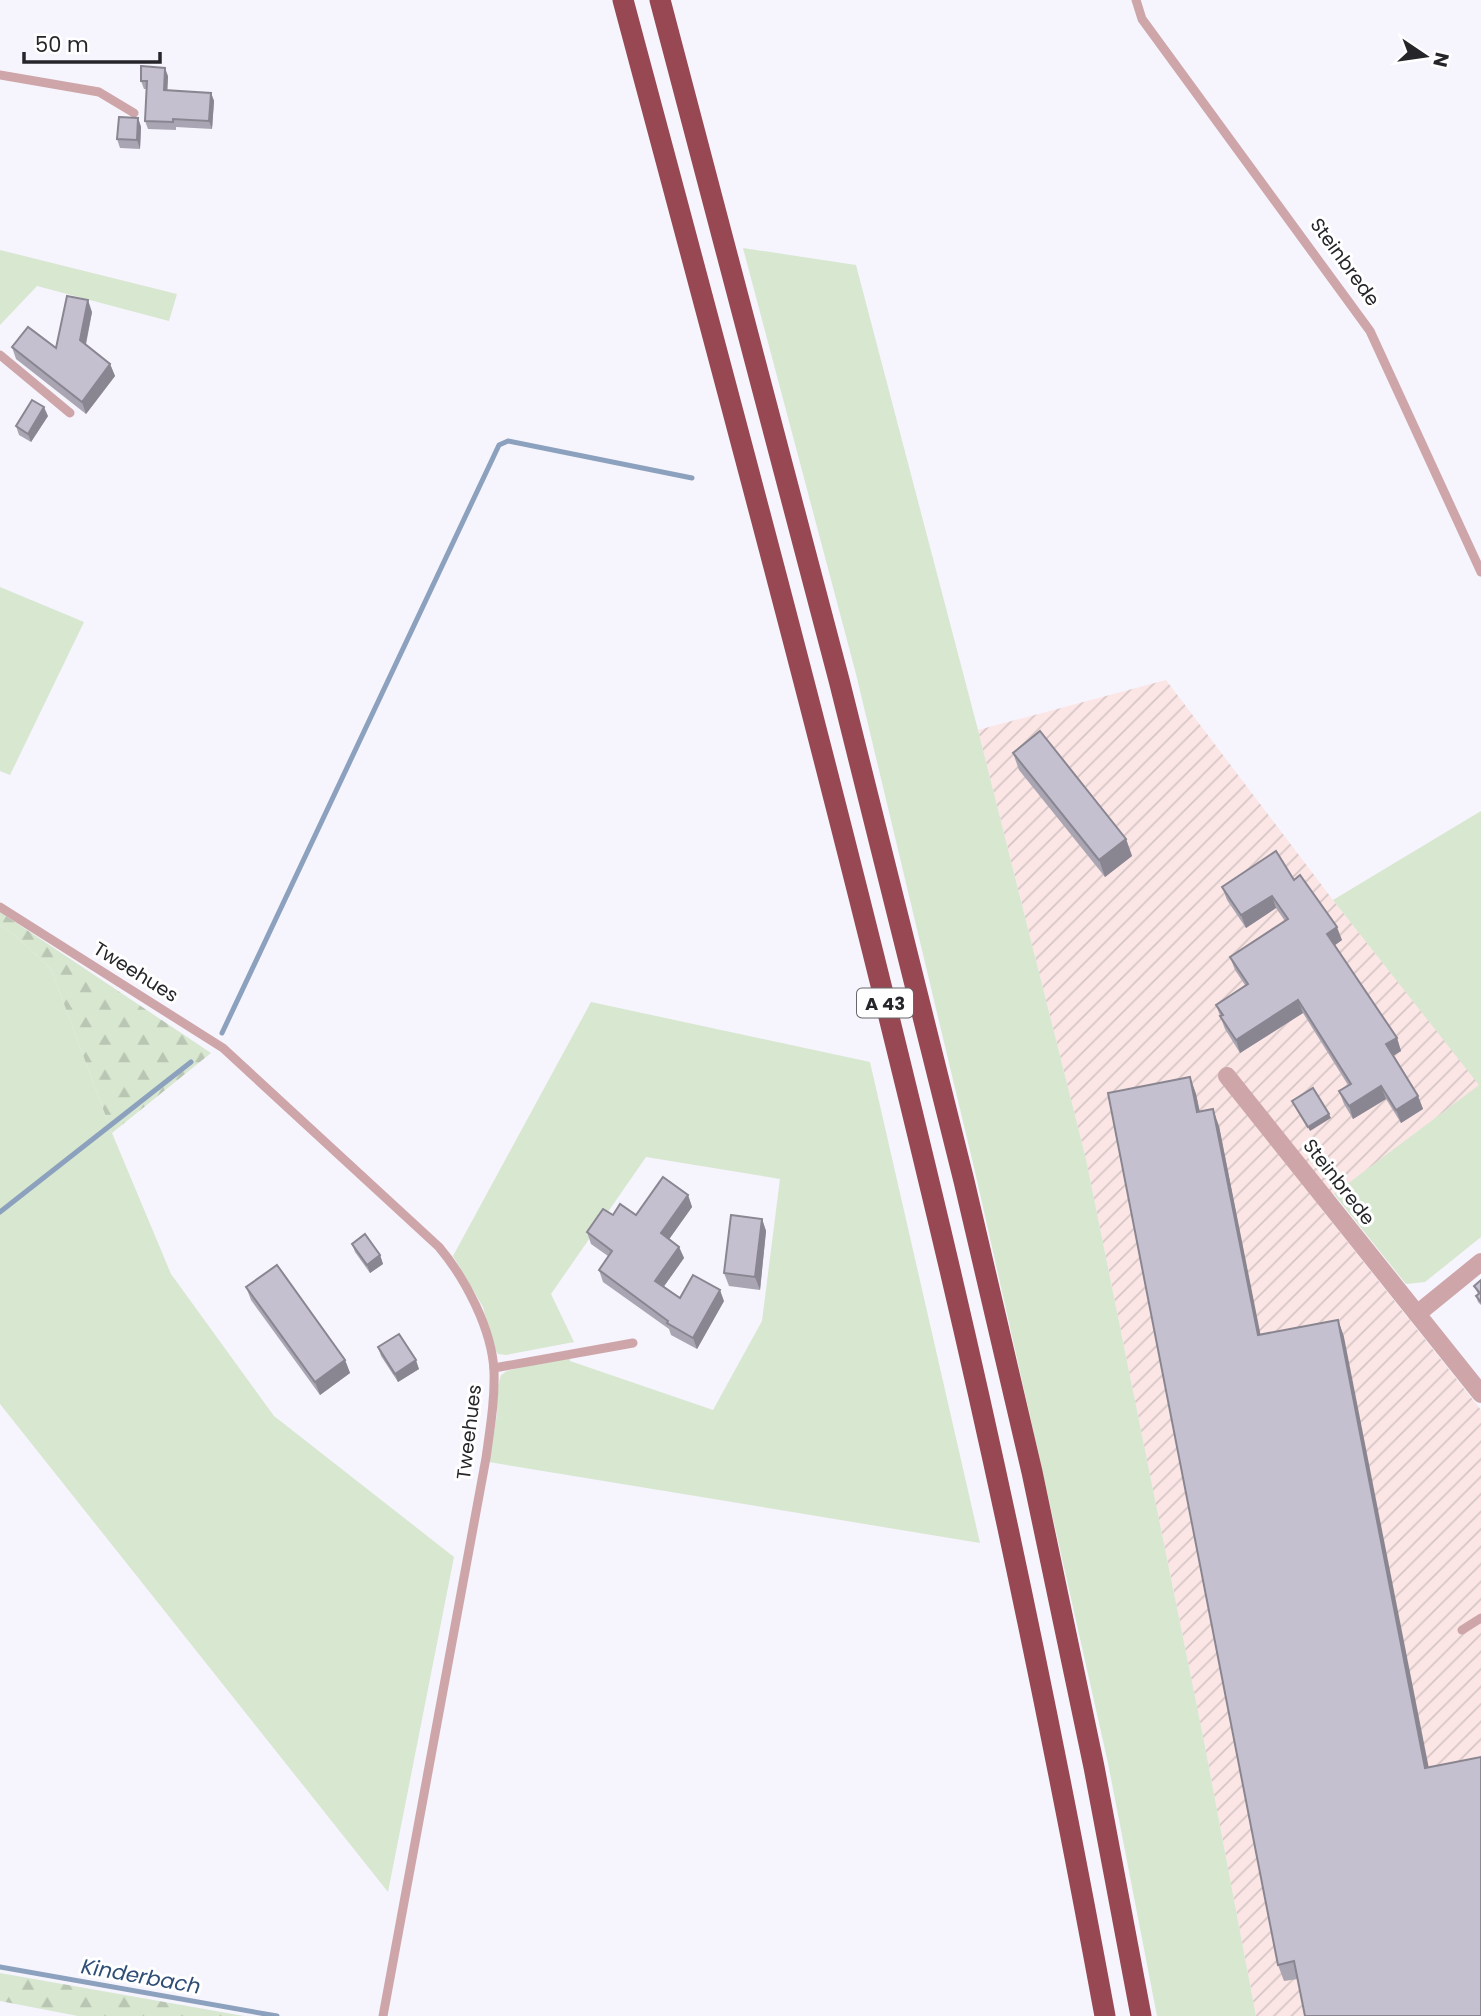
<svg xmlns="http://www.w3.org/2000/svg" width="1481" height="2016" viewBox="0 0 1481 2016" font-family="Poppins,sans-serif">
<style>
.industrial{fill:url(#industrial-furrows)}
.green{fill:#d8e7d0}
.forest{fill:url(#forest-firs)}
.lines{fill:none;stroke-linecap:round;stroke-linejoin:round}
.stream{stroke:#8ca1bd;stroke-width:5}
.lane{stroke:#cea6a9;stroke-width:9}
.street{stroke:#cea6a9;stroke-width:18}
.highway{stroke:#984853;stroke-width:21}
.wall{fill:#a9a5b2}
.shaded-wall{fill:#8a8691}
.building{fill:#c5c0cf;stroke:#8a8691;stroke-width:2}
.labels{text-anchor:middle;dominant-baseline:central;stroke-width:6;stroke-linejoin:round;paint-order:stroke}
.shield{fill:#fff;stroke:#67666a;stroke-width:2}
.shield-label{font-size:18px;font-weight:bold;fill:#26252a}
.street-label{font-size:19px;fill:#26252a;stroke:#fff}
.water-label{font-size:21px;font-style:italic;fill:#2f4e76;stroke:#fff}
</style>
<defs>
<pattern id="industrial-furrows" width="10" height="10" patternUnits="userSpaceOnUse" patternTransform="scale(1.75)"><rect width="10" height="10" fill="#fbe6e5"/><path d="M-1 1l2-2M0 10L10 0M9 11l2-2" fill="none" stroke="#d7c5c5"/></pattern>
<pattern id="forest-firs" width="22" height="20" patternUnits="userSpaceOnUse" patternTransform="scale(1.75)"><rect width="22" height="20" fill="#d8e7d0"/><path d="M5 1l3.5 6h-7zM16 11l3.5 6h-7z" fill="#b9c6b3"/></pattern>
</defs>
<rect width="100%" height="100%" fill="#f6f4fd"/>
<polygon class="industrial" points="1166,680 1333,900 1480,1085 1319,1206 1481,1410 1481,2016 1256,2016 1204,1741 1086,1159 978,730"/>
<g class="green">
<polygon points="743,248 856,265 978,730 1086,1159 1204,1741 1256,2016 1157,2016 1108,1763 976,1176 856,674"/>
<polygon points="0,250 177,294 169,321 37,286 0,325"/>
<polygon points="0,587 84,622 10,775 0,771"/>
<polygon points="1481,811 1481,1237 1425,1282 1406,1284 1334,1194 1479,1085 1333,900"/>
<polygon points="0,925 15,935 51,969 112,1133 171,1274 274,1416 454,1557 388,1892 0,1404"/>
<polygon points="591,1002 870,1062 980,1543 489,1462 497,1414 497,1389 501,1375 507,1371 571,1354 570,1361 713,1410 762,1321 780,1179 646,1157 551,1294 574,1342 506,1355 498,1354 493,1347 483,1307 453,1256"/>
</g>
<g class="forest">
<polygon points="0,912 211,1053 112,1133 51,969 15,935 0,925"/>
<polygon points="0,1973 244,2016 78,2016 0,2001"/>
</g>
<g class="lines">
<g class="stream">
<polyline points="222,1033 499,445 508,441 692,478"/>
<polyline points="0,1212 191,1062"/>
<polyline points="0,1967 277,2016"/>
</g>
<g class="lane">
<polyline points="1136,0 1142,19 1370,331 1481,572"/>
<polyline points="0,75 99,92 134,113"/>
<polyline points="0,355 70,413"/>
<path d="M0,907L223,1048L439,1247C465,1278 492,1329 494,1371C495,1400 490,1429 486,1458L383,2016"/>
<polyline points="494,1368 633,1343"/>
<polyline points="1462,1630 1481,1618"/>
</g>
<g class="street">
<polyline points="1227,1076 1481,1394"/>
<polyline points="1417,1314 1481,1262"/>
</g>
<g class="highway">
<path d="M623,0C729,396 836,792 931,1190C997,1464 1054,1739 1105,2016"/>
<polyline points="660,0 839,680 964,1181 1032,1472 1094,1767 1141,2016"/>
</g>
</g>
<g class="wall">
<polygon points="168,76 167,91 211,93 214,101 212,129 176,127 176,130 148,129 145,121 147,89 144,89 141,81"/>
<polygon points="138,118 141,127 140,149 120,148 117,139"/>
<polygon points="92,312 86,345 110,364 115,376 86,414 16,359 12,347 56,348"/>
<polygon points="48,416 31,442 19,435 16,426"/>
<polygon points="1013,753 1126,839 1132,856 1105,877 1019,770"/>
<polygon points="1294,880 1342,940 1334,946 1397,1038 1401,1051 1393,1056 1418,1096 1423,1109 1401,1123 1386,1099 1353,1119 1344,1104 1339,1091 1348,1085 1303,1013 1240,1053 1225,1029 1216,1005 1245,985 1235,970 1230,957 1285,921 1276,908 1246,928 1227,900 1222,887"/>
<polygon points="1190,1077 1196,1094 1200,1112 1219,1126 1260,1335 1338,1320 1344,1337 1298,1979 1284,1981 1278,1965"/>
<polygon points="688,1195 692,1207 669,1239 679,1247 684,1258 664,1286 680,1298 724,1301 697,1349 671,1335 669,1329 603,1282 599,1270 608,1256 591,1244 587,1232 613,1215 636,1215"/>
<polygon points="762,1219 766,1231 760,1290 729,1286 724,1273"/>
<polygon points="352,1244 380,1255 383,1264 370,1273 355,1252"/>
<polygon points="1481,1280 1481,1305 1478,1302 1476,1296 1478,1294 1474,1286"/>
<polygon points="246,1287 345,1360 350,1373 320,1395 251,1300"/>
<polygon points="378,1347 419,1369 398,1382 381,1356"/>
</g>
<g class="shaded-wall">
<polygon points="165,68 168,76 167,98 164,90"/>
<polygon points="211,93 214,101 212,129 209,121"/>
<polygon points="138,118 141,127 140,149 137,140"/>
<polygon points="88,300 92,312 84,352 80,340"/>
<polygon points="110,364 115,376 86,414 82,402"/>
<polygon points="44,407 48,416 31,442 28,434"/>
<polygon points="1126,839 1132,856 1105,877 1099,860"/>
<polygon points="1272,896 1276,908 1246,928 1241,915"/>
<polygon points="1337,927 1342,940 1332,947 1327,934"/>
<polygon points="1298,1000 1303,1013 1240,1053 1236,1040"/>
<polygon points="1397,1038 1401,1051 1391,1057 1386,1044"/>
<polygon points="1190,1077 1196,1094 1203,1129 1197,1112"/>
<polygon points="1381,1086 1386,1099 1353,1119 1349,1106"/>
<polygon points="1418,1096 1423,1109 1401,1123 1396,1110"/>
<polygon points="1213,1109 1219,1126 1264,1352 1258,1335"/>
<polygon points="1329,1114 1331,1118 1310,1131 1308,1127"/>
<polygon points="688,1195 692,1207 665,1245 661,1233"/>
<polygon points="762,1219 766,1231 760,1290 755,1277"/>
<polygon points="679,1247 684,1258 660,1292 655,1281"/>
<polygon points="380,1255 383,1264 370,1273 367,1265"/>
<polygon points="720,1290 724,1301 697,1349 693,1338"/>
<polygon points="1338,1320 1344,1337 1432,1784 1425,1768"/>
<polygon points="345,1360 350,1373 320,1395 315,1382"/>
<polygon points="416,1360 419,1369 398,1382 395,1374"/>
</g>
<g class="building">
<polygon points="141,66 165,68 164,90 211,93 209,121 173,119 173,122 145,121 147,81 141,81"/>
<polygon points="119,117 138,118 137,140 117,139"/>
<polygon points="67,296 88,300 80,340 110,364 82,402 12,347 28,327 56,348"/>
<polygon points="32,400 44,407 28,434 16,426"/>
<polygon points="1040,731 1126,839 1099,860 1013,753"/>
<polygon points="1276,851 1294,880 1300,875 1337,927 1327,934 1397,1038 1386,1044 1418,1096 1396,1110 1381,1086 1349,1106 1339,1091 1351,1084 1298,1000 1236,1040 1220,1016 1223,1015 1216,1005 1248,984 1230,957 1288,919 1272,896 1241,915 1222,887"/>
<polygon points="1190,1077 1197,1112 1213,1109 1258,1335 1338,1320 1425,1768 1481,1757 1481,2016 1305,2016 1294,1961 1278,1965 1108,1093"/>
<polygon points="1313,1088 1329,1114 1308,1127 1292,1101"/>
<polygon points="663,1177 688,1195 661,1233 679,1247 655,1281 680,1298 693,1275 720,1290 693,1338 667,1323 668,1321 599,1270 612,1251 587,1232 603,1209 613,1215 620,1204 636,1215"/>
<polygon points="731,1215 762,1219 755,1277 724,1273"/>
<polygon points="365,1234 380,1255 367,1265 352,1244"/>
<polygon points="277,1265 345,1360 315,1382 246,1287"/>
<polygon points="1481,1280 1481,1302 1476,1296 1480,1293 1474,1286"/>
<polygon points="399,1334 416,1360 395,1374 378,1347"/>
</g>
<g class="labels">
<rect class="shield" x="857" y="988.5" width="56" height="29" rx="5"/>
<g class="shield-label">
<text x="885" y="1003">A 43</text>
</g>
<g class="street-label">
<text transform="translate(1345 262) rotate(54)">Steinbrede</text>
<text transform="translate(136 972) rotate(32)">Tweehues</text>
<text transform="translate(1339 1182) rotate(52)">Steinbrede</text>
<text transform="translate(469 1432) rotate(-83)">Tweehues</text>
</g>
<g class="water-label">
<text transform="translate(141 1976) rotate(10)">Kinderbach</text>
</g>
</g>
<g transform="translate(1425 56) rotate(103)" stroke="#ffffff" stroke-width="5" paint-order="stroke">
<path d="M0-5L12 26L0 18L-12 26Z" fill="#26252a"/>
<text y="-10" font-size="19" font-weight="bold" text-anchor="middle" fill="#26252a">N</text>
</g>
<path d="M24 52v10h136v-10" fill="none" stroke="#26252a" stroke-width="3.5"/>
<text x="35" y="52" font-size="21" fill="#26252a" stroke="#ffffff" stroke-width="5" paint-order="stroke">50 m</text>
</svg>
